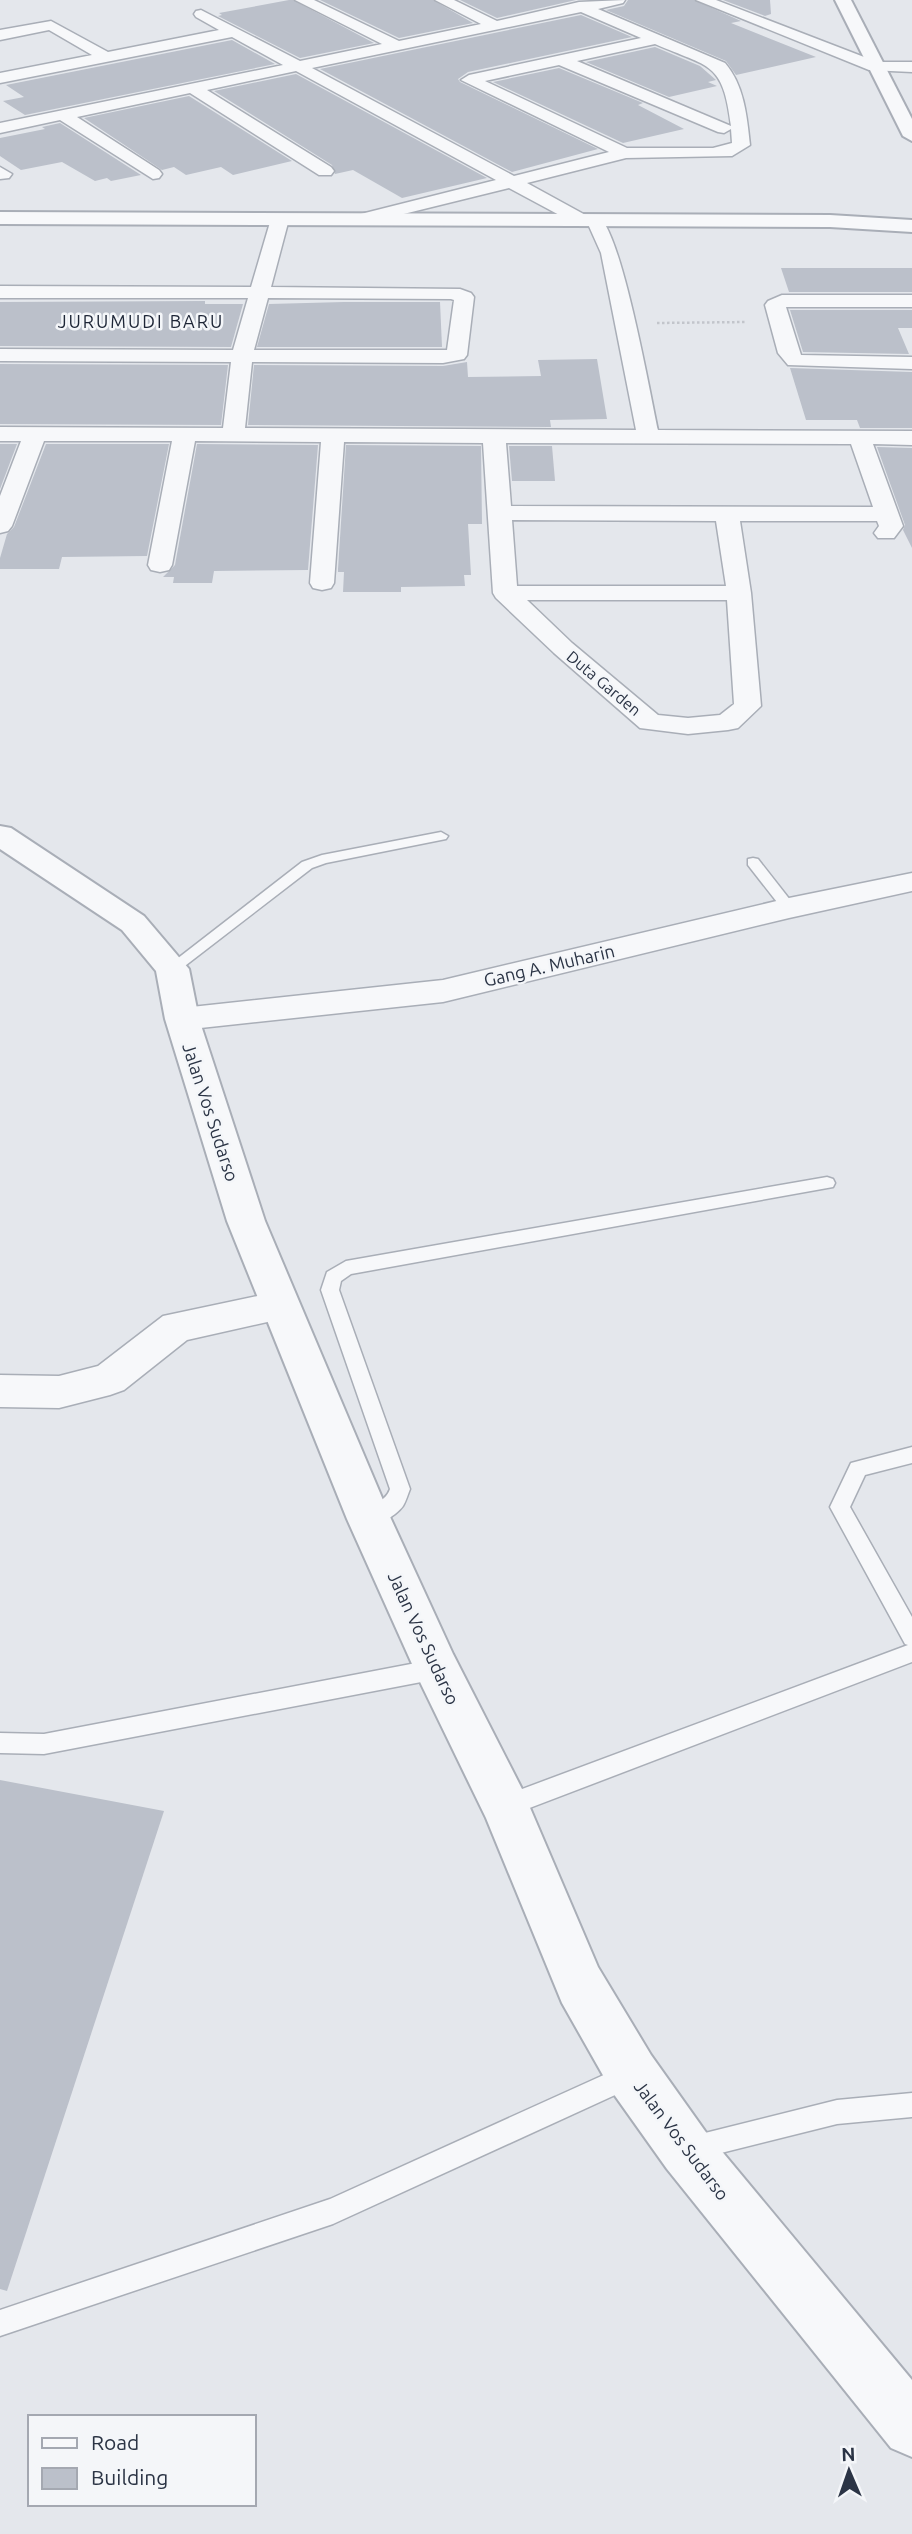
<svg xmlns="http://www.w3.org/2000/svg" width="912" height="2534" viewBox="0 0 912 2534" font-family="Ubuntu,sans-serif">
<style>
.building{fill:#bbc0ca}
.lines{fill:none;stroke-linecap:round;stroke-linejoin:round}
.service-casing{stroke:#a9aeb7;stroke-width:3}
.minor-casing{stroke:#a9aeb7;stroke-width:3}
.tertiary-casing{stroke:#a9aeb7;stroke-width:4}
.path{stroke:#c2c5cb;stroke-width:2.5;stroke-dasharray:2.5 2.5;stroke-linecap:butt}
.service{fill:#f7f8fa;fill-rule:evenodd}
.minor{fill:#f7f8fa;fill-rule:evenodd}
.tertiary{fill:#f7f8fa;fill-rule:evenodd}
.labels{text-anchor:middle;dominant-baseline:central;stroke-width:5;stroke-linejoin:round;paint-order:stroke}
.far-street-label{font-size:16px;fill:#2b3445;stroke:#f4f6f9}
.far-quarter-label{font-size:18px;letter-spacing:2px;fill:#1d2536;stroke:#f4f6f9}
.street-label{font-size:18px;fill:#2b3445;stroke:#f4f6f9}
</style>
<rect width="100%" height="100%" fill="#e4e7ec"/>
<g class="building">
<polygon points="289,0 293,0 374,43 300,58 218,16 222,15 219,13"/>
<polygon points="320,0 433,0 473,23 399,38"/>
<polygon points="460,0 576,0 497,18"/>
<polygon points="628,0 694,0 741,21 731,23 816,57 736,75 726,61 606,10 624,6"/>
<polygon points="723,0 770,0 771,14 765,16"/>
<polygon points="581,15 632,37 468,72 458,79 460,82 598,149 512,172 320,69"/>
<polygon points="232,40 275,64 25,115 3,101 24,97 6,85"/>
<polygon points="655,47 700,66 716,80 708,82 717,86 669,97 586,62"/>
<polygon points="559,68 643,103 638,105 684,129 623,143 493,82"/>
<polygon points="296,74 487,178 402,198 353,170 335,174 332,165 214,91"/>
<polygon points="189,96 292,161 233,175 221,167 186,175 174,167 162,170 84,118"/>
<polygon points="60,123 141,175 111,181 107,178 95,181 62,162 21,170 0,156 0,138 45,129 42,127"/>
<polygon points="781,268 912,268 912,292 789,292"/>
<polygon points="205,301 205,304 243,304 231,347 0,346 0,302"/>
<polygon points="344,302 440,302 442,347 257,347 269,304"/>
<polygon points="790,310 912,310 912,328 898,328 909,354 803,352"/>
<polygon points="597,359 607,419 550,420 551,427 248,425 254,365 443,366 467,362 468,377 541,376 538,360"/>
<polygon points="0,364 228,365 221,425 0,424"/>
<polygon points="790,368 912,372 912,428 860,428 857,420 806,420"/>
<polygon points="0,444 17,444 0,489"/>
<polygon points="46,444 169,444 147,556 62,557 59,569 0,569 0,558 7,534 14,527"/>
<polygon points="197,444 318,445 308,570 214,571 212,583 173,583 174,577 163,577 175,565"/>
<polygon points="346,445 481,446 482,524 468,524 471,575 464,575 465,586 401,587 401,592 343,592 344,572 338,572 338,569"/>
<polygon points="509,446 552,446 555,481 512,481"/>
<polygon points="877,447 912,448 912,548 903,530 905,525"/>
<polygon points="0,1780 164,1811 7,2291 0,2289"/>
</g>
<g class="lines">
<defs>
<g id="service">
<polygon points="441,832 448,836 446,839 326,863 312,868 177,972 167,972 164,969 302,862 322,855"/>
<polygon points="753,858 758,859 794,905 796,908 794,911 784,911 748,865 748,859"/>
<path d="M827,1177L833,1179L835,1183L833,1187L351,1274L341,1281L339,1290L410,1489C408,1494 406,1501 403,1506C396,1516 374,1529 362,1525L359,1519C366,1505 385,1504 390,1489L321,1290L327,1272L346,1261Z"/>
<polygon points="912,1447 912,1463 865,1475 850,1507 912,1617 912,1662 506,1817 498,1814 495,1806 498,1798 908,1645 905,1644 830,1507 851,1463"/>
<polygon points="437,1659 444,1662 447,1669 444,1676 437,1679 44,1754 0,1753 0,1733 44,1734"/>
<polygon points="628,2064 637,2067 640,2076 637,2085 333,2224 0,2336 0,2310 330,2199"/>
<polygon points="912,2093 912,2117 837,2124 693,2160 684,2157 681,2148 684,2139 693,2136 837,2100"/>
</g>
<g id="minor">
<path d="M295,0H314L399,41L481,24L435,0H454L497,21L579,2L625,0L623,3L598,9L725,63C744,85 747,116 750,145L732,156L626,158L527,183L589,217L596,215C620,221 651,399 658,430L912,431V445L873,444L903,526L894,538H878L874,533L879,526L877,521H740L751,593L761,706L738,728L728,730L688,734L640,728L554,653L496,598L493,593L483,443L344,442L334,583L331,588L322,590L313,588L310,583L321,442L195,441L172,565L169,570L160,572L151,570L148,565L172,441H44L12,526L8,531L0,533V496L21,441H0V427L223,428L231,362L0,361V349L233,350L248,298H0V286L251,287L271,219L280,214L289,219L271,287L460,289L471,293L474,297L467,355L464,359L443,363L252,362L245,428L636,430L601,253L588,224H576L509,188L363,224L357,223L354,219L357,215L496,180L296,71L207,90L331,167L334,171L331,175H319L190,93L77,117L159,170L162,174L159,178L153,179L60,120L0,133V123L283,65L232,37L0,83V73L92,55L49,30L0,40V30L51,21L108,52L219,30L196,17L194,14L196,11L201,10L300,61L382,44ZM581,12L641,38L469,75L461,80L609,152L514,176L312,68ZM655,44C710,68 723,61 731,126L577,61ZM559,65L718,132L724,133L731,129L732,143L713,148H627L485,81ZM268,298L451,299L454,300L447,350H254ZM506,443L851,444L873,507L511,506ZM512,520L716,521L726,586H517ZM527,600H727L734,704L720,715L688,718L658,715L572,643Z"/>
<polygon points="696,0 716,0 877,62 912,62 912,72 869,70"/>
<polygon points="0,167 12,174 9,178 0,179"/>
<polygon points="782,295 912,295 912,307 786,307 801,355 912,357 912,369 788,365 778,353 765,305 768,301"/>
<polygon points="912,873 912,891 789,918 443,1002 182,1030 171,1027 166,1019 171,1011 182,1008 443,980 789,898"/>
<polygon points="281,1291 294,1296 300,1306 294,1316 187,1340 124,1390 110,1395 59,1408 0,1407 0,1375 59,1376 98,1366 163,1316"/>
</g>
<g id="tertiary">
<polygon points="835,0 851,0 912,119 912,141 903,136"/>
<polygon points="0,212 830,215 912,220 912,232 830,227 0,224"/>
<polygon points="0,826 11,828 144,916 189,969 199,1019 265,1221 391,1519 453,1654 522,1789 598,1967 651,2055 705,2131 912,2380 912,2457 891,2448 667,2169 613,2093 562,2003 486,1818 421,1684 347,1519 227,1221 165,1019 156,971 122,930 0,849"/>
</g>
</defs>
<use href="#service" class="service-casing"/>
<use href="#minor" class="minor-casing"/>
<use href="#tertiary" class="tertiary-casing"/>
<polyline class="path" points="657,323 746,322"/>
<use href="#service" class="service"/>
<use href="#minor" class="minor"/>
<use href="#tertiary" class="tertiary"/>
</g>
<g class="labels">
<g class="far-street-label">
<text transform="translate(604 683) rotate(40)">Duta Garden</text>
</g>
<g class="far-quarter-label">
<text x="141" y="321">JURUMUDI BARU</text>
</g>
<g class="street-label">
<text transform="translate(549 965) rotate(-13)">Gang A. Muharin</text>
<text transform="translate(211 1112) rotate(72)">Jalan Vos Sudarso</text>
<text transform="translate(424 1638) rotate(65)">Jalan Vos Sudarso</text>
<text transform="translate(682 2140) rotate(53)">Jalan Vos Sudarso</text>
</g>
</g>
<rect x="28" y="2415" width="228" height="91" fill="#f4f6f9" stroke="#a4a8b1" stroke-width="2"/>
<rect x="42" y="2438" width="35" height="10" fill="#f7f8fa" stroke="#a4a8b1" stroke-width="2"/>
<text x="91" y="2450" font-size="21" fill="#2b3445">Road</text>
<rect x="42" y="2468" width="35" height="21" fill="#bbc0ca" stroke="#a4a8b1" stroke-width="2"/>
<text x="91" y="2485" font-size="21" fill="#2b3445">Building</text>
<g transform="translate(849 2471) rotate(358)" stroke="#f4f6f9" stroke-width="5" paint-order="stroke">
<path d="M0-5L12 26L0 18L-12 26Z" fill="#2b3445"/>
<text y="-10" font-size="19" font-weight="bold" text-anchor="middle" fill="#2b3445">N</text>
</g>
</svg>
